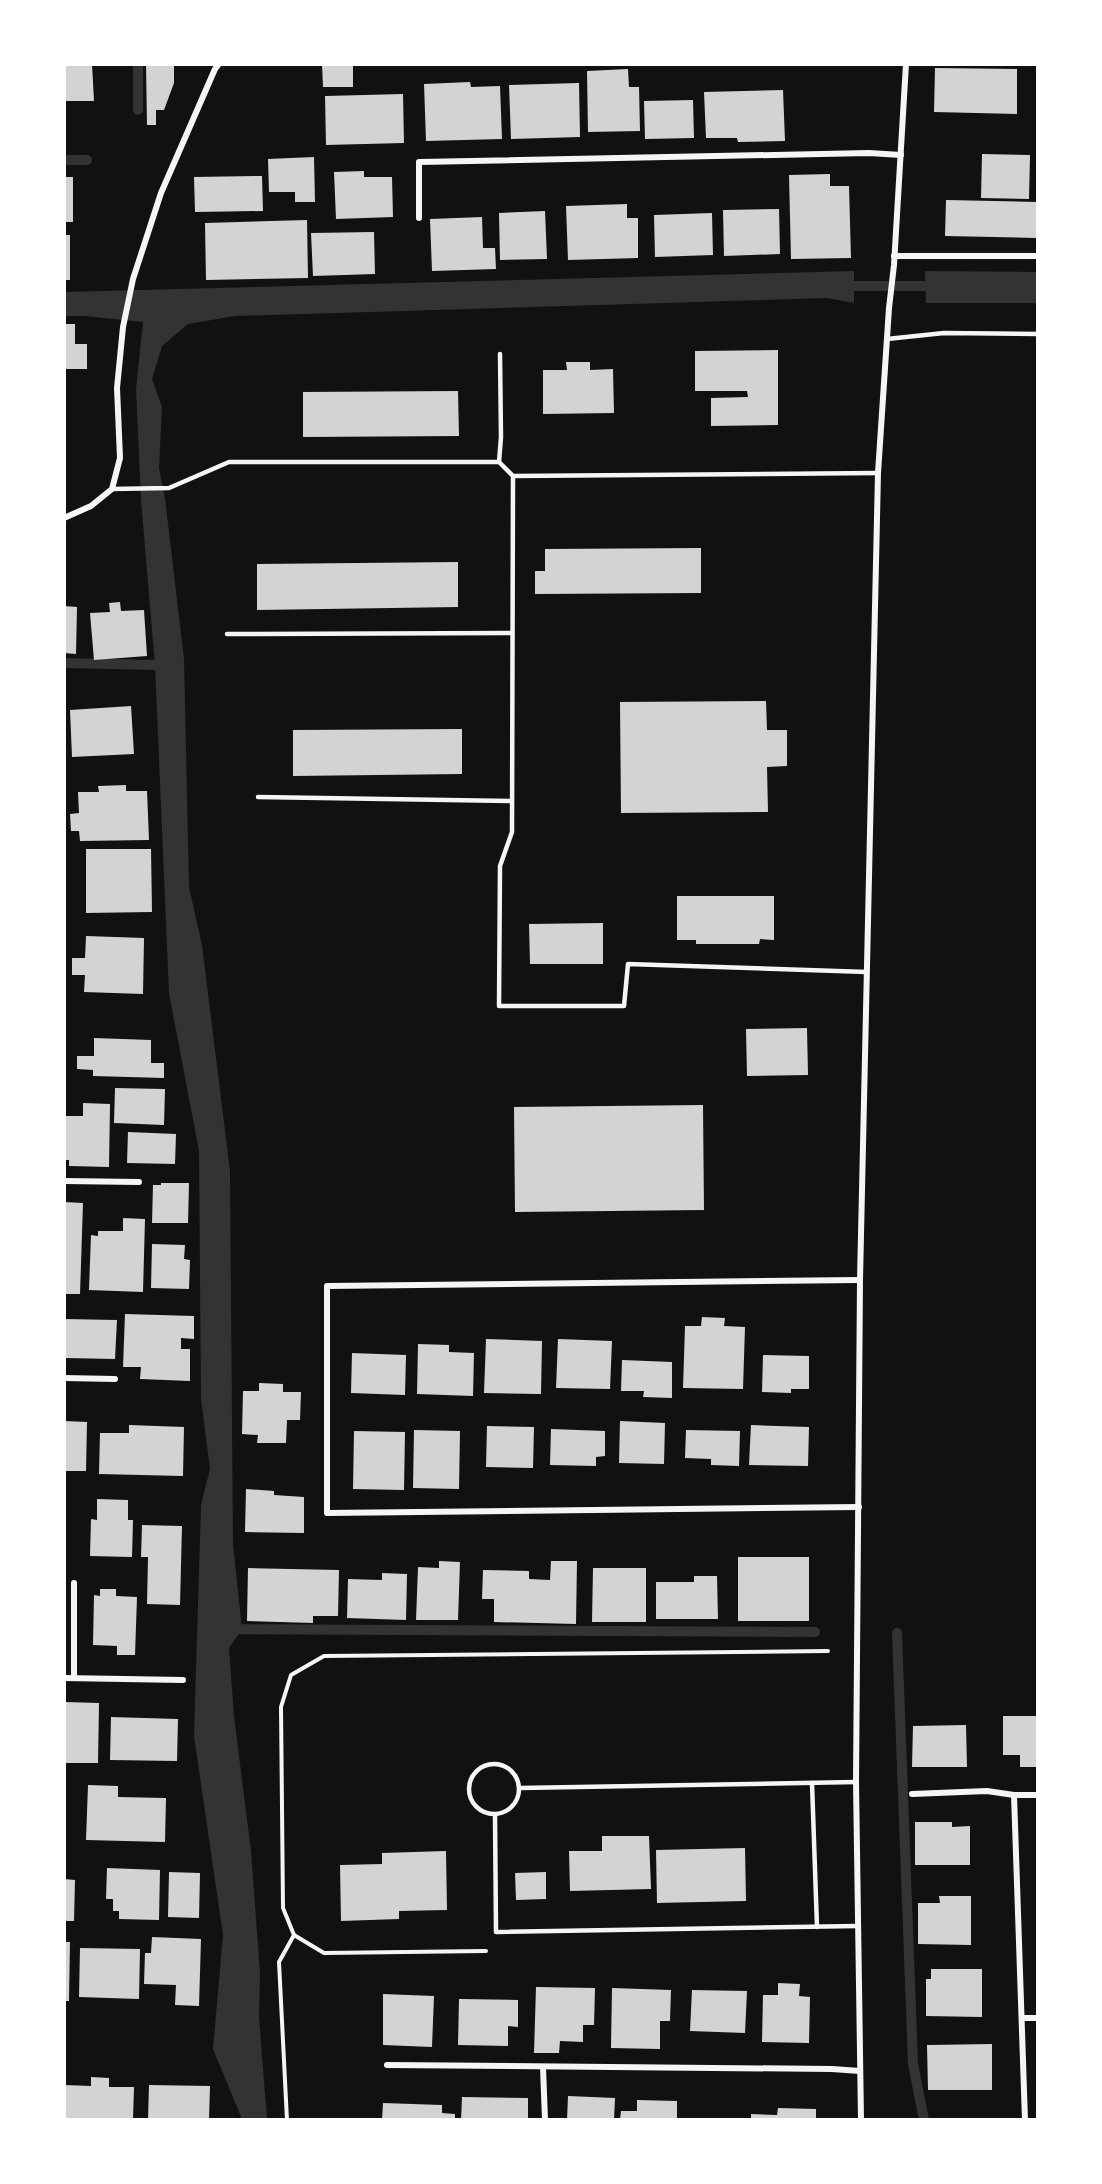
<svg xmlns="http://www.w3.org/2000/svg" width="1102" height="2184" viewBox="0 0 1102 2184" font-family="'Space Grotesk',sans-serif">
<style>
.water{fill:#333}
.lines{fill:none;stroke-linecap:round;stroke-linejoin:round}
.stream{stroke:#333;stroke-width:10}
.building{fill:#d3d3d3}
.path{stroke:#f5f5f5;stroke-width:4}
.service{stroke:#f5f5f5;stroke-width:4.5}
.minor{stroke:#f5f5f5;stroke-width:6}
</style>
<rect width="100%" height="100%" fill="#111"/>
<g class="water">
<polygon points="854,271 854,303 827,298 235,316 188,324 162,346 152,379 162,407 159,468 165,498 184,659 189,887 202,945 230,1171 233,1544 242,1629 229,1648 234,1716 251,1851 260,1973 259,2018 267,2119 242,2119 213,2049 223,1935 194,1736 201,1505 210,1469 201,1399 199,1151 169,993 155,665 141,500 136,389 143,322 85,316 65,316 64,292"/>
<polygon points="925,271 1037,272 1037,303 926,303"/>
</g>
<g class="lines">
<g class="stream">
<polyline points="138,64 138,110"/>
<polyline points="64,160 87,160"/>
<polyline points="840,286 939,286"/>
<polyline points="64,663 155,665 168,660"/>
<polyline points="228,1629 815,1632"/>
<polyline points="897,1633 913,2064 924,2120"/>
</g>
</g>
<g class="building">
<polygon points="64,64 92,64 94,101 64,101"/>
<polygon points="146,64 174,64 174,83 164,110 156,110 156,125 147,125"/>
<polygon points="322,64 353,64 353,87 323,87"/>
<polygon points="935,68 1017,69 1017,114 934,112"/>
<polygon points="628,69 629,87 639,87 640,131 588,132 587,71"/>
<polygon points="470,82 471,87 500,86 502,139 426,141 424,84"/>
<polygon points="579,83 580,137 511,139 509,85"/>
<polygon points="783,90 785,141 738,142 737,138 706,138 704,92"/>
<polygon points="403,94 404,143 326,145 325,96"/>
<polygon points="693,100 694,138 645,139 644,101"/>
<polygon points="982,154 1030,155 1029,199 981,198"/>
<polygon points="314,157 315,202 295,202 295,192 269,192 268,159"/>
<polygon points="364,171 364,177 392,177 393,217 336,219 334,172"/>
<polygon points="830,174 830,186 849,186 851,258 791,259 789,175"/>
<polygon points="262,176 263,211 195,212 194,177"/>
<rect x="64" y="177" width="9" height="45"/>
<polygon points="946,200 1037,202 1036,238 945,236"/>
<polygon points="627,204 627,218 638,218 638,258 568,260 566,206"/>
<polygon points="779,209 780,254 724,256 723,210"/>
<polygon points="545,211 547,259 500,260 499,213"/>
<polygon points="712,213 713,255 655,257 654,215"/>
<polygon points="482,217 483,248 495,248 496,269 432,271 430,219"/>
<polygon points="307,220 308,278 206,280 205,223"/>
<polygon points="374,232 375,274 313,276 311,233"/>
<rect x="64" y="235" width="6" height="45"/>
<polygon points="64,324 75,324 75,344 87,344 87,369 64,369"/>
<polygon points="778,350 778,425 711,426 711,398 748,397 747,391 695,391 695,351"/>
<polygon points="566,362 590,362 590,370 613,369 614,413 543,414 543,370 567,370"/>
<polygon points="458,391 459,436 303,437 303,392"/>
<polygon points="701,548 701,593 535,594 535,571 545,571 545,549"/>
<polygon points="458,562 458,607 257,610 257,564"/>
<polygon points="120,602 121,611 144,610 147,656 94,660 90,613 110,612 109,603"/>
<polygon points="64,606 77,607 76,654 64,653"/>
<polygon points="766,701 767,730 787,730 787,766 767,767 768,812 621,813 620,702"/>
<polygon points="131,706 134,754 72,757 70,710"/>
<polygon points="462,729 462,774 293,776 293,730"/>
<polygon points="126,785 126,791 147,791 149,840 80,841 79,831 71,831 70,814 79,813 78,792 99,792 98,786"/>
<polygon points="86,849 151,849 152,912 86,913"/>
<polygon points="677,896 774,896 774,940 760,939 759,944 696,944 696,940 677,940"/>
<polygon points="603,923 603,964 530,964 529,924"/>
<polygon points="86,936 144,938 143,994 84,992 85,975 72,975 72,958 85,958"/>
<polygon points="807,1028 808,1075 747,1076 746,1029"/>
<polygon points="94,1038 151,1040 151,1063 164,1063 164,1078 93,1076 93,1070 77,1069 77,1056 94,1056"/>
<polygon points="115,1088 165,1089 164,1125 114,1123"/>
<polygon points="83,1103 110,1104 109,1167 69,1166 69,1160 64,1160 64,1116 83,1116"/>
<polygon points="703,1105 704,1210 515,1212 514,1107"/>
<polygon points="128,1132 176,1134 175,1164 127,1163"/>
<polygon points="161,1183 189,1183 188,1223 152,1223 153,1185 161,1185"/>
<polygon points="64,1202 83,1203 80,1294 64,1294"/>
<polygon points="123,1218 145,1219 143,1292 89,1290 91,1235 98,1236 98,1231 123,1231"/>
<polygon points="152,1244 185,1245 184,1259 190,1260 189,1289 151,1288"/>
<polygon points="125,1314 194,1316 194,1339 181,1338 181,1349 190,1349 190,1381 140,1379 141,1367 123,1367"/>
<polygon points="702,1317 725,1318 724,1326 745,1327 743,1389 683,1388 685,1326 701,1326"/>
<polygon points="64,1319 117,1320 115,1359 64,1358"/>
<polygon points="486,1339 542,1341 541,1394 484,1393"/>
<polygon points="558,1339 612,1341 610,1389 556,1388"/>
<polygon points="418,1344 449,1345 449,1352 474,1353 473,1396 417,1394"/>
<polygon points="352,1353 406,1355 405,1395 351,1393"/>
<polygon points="763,1355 809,1356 809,1389 791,1389 791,1393 762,1392"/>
<polygon points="622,1360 672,1362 672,1398 643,1397 644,1391 621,1391"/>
<polygon points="259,1383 283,1384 283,1392 301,1392 300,1420 287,1420 286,1443 257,1443 258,1435 242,1434 243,1391 259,1391"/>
<polygon points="64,1421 87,1422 86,1471 64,1471"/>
<polygon points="620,1421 665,1423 664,1464 619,1463"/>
<polygon points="129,1425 184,1427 183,1476 99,1474 100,1433 129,1433"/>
<polygon points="751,1425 809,1427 808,1466 749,1465"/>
<polygon points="487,1426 534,1427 533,1468 486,1467"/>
<polygon points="551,1429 605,1431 605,1456 596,1457 596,1466 550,1465"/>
<polygon points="414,1430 460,1431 459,1489 413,1488"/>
<polygon points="686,1430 740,1431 739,1466 711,1465 711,1459 685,1458"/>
<polygon points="354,1431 405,1432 404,1490 353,1489"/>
<polygon points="246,1489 274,1491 274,1495 304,1497 304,1533 245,1532"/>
<polygon points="97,1499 128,1500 128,1520 133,1520 132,1557 90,1556 91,1519 97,1520"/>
<polygon points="142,1525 182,1526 180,1605 147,1604 148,1557 141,1557"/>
<rect x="738" y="1557" width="71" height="64"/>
<polygon points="439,1561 460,1562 458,1620 416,1620 418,1567 439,1568"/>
<polygon points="551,1561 577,1561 576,1624 494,1622 494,1599 482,1599 483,1570 529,1571 529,1579 550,1580"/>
<polygon points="248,1568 339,1570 338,1616 313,1616 313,1623 247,1621"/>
<polygon points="593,1568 646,1568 646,1622 592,1622"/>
<polygon points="382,1573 407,1574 406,1620 347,1618 348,1579 382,1580"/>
<polygon points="694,1576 717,1576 718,1619 656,1619 656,1582 694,1582"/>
<polygon points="100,1589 116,1589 116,1596 137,1597 135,1655 117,1655 117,1646 93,1645 94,1595 100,1596"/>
<polygon points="64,1702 99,1703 98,1763 64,1763"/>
<polygon points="1003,1716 1038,1716 1038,1767 1020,1767 1020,1755 1003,1755"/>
<polygon points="111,1717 178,1719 177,1761 110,1760"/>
<polygon points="966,1725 967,1767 912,1767 913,1726"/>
<polygon points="88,1785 118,1786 118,1797 166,1798 165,1842 86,1840"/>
<polygon points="915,1822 952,1822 952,1827 970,1826 970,1865 915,1865"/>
<polygon points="602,1836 649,1836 651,1889 570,1891 569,1851 602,1851"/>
<polygon points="745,1848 746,1901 657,1903 656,1850"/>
<polygon points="446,1851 447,1910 399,1911 399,1919 341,1921 340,1865 382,1864 382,1853"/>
<polygon points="107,1868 160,1870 159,1920 119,1919 119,1911 113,1911 113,1899 106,1899"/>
<polygon points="169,1872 200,1873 199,1918 168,1917"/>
<polygon points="546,1872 546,1899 516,1900 515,1873"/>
<polygon points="64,1879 75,1880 74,1921 64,1921"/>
<polygon points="939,1896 971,1896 971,1945 918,1944 918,1903 940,1903"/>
<polygon points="152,1937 201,1939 199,2006 175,2005 176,1985 144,1984 145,1953 151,1953"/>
<polygon points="64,1942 70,1942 69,2001 64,2001"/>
<polygon points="80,1948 140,1949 139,1999 79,1997"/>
<polygon points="931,1969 982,1969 982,2017 926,2016 926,1979 931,1979"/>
<polygon points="778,1983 800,1984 799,1996 810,1997 809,2043 762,2042 763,1995 778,1995"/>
<polygon points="536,1987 595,1988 594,2025 583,2025 583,2042 560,2041 559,2053 534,2053"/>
<polygon points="612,1988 671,1990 670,2021 660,2021 660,2049 611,2048"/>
<polygon points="692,1990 747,1991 745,2033 690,2031"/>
<polygon points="383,1994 434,1996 432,2047 383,2045"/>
<polygon points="459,1999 518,2000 518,2027 508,2026 508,2046 458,2045"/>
<polygon points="992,2044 992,2090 928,2090 927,2045"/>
<polygon points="91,2077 109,2078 109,2087 134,2087 133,2120 64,2120 65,2085 91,2086"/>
<polygon points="149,2085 210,2086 209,2120 148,2120"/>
<polygon points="568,2096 615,2098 614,2120 567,2120"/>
<polygon points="462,2097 528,2098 528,2120 461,2120"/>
<polygon points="637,2100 677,2101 677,2120 620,2120 621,2111 637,2111"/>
<polygon points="383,2103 442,2105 442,2113 455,2114 455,2120 382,2120"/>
<polygon points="778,2108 816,2109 816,2120 751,2120 751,2114 777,2115"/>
</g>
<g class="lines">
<g class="path">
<polyline points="486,1951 324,1953 294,1935 283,1908 281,1707 291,1675 324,1656 828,1651"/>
<polyline points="287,2120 279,1962 294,1935"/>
</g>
<g class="service">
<polyline points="887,339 944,333 1038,334"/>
<polyline points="499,462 501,437 500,354"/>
<polyline points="513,476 512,832 500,866 499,1006 624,1006 628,964 867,972"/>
<polyline points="112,489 169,488 229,462 499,462 513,476 878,473"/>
<polyline points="227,634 512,633"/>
<polyline points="258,797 512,801"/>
<circle cx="494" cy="1789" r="25"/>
<polyline points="812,1783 817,1927"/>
<polyline points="520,1788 856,1782"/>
<polyline points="495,1815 496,1932 857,1926"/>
</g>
<g class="minor">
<polyline points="419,218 419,162 869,153 901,155"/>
<polyline points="894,256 1038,256"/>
<polyline points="64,518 91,506 112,489 120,458 117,388 123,327 133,279 161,193 215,69 219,64"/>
<polyline points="64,1181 139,1182"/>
<polyline points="64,1378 115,1379"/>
<polyline points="859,1507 327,1513 327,1286 860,1280"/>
<polyline points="64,1678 183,1680"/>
<polyline points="74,1678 74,1583"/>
<polyline points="912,1794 987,1791 1014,1795"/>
<polyline points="1022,2018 1038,2018"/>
<polyline points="387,2065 832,2069 860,2071"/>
<polyline points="543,2067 545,2120"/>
<polyline points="861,2120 856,1782 860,1280 878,473 889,308 894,265 906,64"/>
<polyline points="1025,2120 1014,1795 1038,1795"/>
</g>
</g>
<rect width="1102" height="2184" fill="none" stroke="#ffffff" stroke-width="132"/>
</svg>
